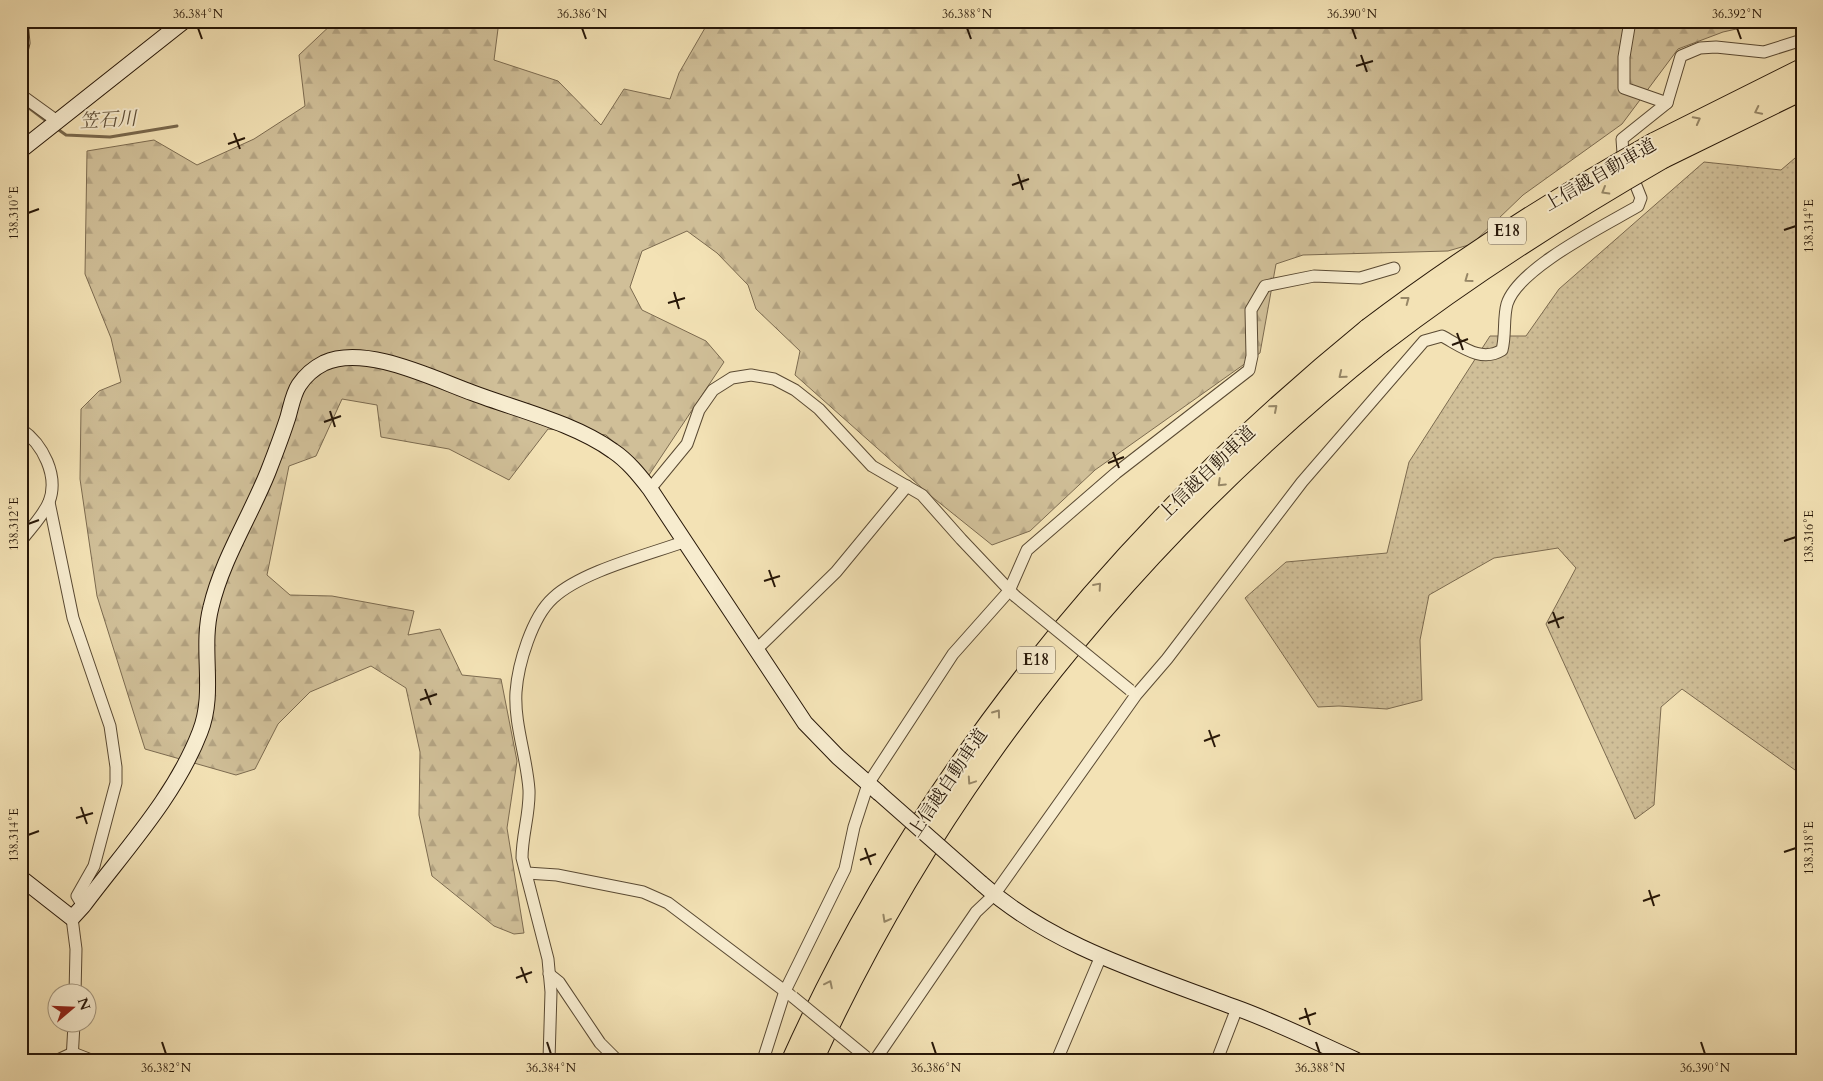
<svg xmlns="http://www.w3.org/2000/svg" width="1823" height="1081" viewBox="0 0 1823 1081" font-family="Cardo,'Noto Serif JP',serif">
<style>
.grass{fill:url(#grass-dots);stroke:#7c6b50}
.forest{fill:url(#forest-firs);stroke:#7c6b50}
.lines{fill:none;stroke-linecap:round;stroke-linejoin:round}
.stream{stroke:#78674c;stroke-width:3}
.street-casing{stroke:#5a4a33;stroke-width:13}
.secondary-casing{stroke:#271708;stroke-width:17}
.highway-casing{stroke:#271708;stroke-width:22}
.street{stroke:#f7eccf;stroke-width:11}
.secondary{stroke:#f7eccf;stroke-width:15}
.highway{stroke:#f3e2b5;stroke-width:20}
.street-bridge-casing{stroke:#5a4a33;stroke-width:13;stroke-linecap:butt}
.secondary-bridge-casing{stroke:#271708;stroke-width:17;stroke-linecap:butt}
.highway-bridge-casing{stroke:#271708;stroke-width:22;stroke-linecap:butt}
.street-bridge{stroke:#f7eccf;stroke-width:11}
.secondary-bridge{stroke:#f7eccf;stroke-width:15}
.highway-bridge{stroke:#f3e2b5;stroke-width:20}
.oneway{stroke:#978767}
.ticks{fill:none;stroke:#271708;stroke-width:2}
.labels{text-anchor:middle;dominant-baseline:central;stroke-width:4;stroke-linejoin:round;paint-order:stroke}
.shield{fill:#f7eccf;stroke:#655744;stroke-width:1}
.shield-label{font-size:16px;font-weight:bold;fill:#271708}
.street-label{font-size:18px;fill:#271708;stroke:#f7eccf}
.water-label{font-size:19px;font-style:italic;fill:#5d4d36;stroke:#f7eccf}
.neatline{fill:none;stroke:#271708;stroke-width:2}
.ticks-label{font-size:12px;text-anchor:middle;fill:#271708}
</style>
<defs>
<pattern id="grass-dots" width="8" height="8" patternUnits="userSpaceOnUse" patternTransform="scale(1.25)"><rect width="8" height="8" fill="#d0bf98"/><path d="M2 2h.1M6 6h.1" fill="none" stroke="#b3a382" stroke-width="1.8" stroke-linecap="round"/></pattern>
<pattern id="forest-firs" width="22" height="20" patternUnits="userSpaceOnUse" patternTransform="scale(1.25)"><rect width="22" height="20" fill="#d0bf98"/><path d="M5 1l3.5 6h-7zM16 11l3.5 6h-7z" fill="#b3a382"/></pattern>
</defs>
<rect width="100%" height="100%" fill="#f3e2b5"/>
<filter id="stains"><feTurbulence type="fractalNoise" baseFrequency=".004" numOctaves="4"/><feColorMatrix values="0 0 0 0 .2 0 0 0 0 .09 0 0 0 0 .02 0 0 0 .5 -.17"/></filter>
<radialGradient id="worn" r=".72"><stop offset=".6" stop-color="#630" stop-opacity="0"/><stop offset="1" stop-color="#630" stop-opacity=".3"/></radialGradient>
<polygon class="grass" points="1802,152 1802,775 1682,689 1661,707 1654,805 1635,819 1546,624 1576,568 1558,548 1494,558 1429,595 1420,640 1422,700 1387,709 1339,706 1318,707 1245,598 1286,562 1387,553 1409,462 1490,336 1526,336 1559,289 1704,162 1781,170"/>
<polygon class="forest" points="335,21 499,21 494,60 558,81 601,125 624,89 670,99 679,73 709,21 1772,21 1723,32 1678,49 1622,124 1523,195 1472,244 1448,251 1303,255 1276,264 1260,353 1095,470 1030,531 992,545 931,496 795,375 800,351 756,309 748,285 717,253 687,231 642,251 630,287 642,310 706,341 724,362 649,475 606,435 548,429 509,480 449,449 381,437 377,405 342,399 316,456 289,466 267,575 290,595 332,596 414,611 408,635 440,629 462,675 501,679 517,761 507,828 524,933 514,934 494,926 432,876 419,815 420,752 406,688 371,666 310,692 278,724 255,769 236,775 145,749 97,596 80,479 81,409 99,391 121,382 111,338 85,274 87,151 154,140 197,165 254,139 305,106 299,55"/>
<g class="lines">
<g class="stream">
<polyline points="21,102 49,123"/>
<polyline points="56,128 66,135 110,137 177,126"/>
</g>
<defs>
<g id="street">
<polyline points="1630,21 1624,57 1624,88 1667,103"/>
<polyline points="21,55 24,43 22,21"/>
<polyline points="21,95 57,121"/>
<path d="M21,429C43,444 59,476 49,502C43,516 30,529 21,541"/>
<polyline points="650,489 687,444 699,410 713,390 732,378 751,375 774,379 795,390 819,409 872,466 922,495 961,539 1015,596"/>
<polyline points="49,502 73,618 110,726 116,767 116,783 94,866 77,896 83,906"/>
<polyline points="756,650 836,572 907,486"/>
<polyline points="527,873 557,875 643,892 668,903 790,995"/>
<polyline points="72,918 76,949 75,994"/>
<polyline points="549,974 559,982 600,1043 617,1060"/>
<polyline points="58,1060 73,1053 91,1060"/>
<polyline points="72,1060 74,1024"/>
<path d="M549,1060L551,992L548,959L522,858C522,835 530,813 529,790C527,758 514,724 516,692C518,664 532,617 553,598C582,571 648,555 686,541"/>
<polyline points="763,1060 785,991 845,869 854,827 868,784 953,654 1009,591 1027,550 1116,473 1249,370 1252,356 1251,310 1265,286 1314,276 1360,278 1394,268"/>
<path d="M875,1060L976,912L994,895L1136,695L1167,659L1302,482L1424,341L1442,336C1461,346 1481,363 1502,350C1506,335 1503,318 1507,304C1518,268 1604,226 1638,206L1641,198L1623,153L1622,139L1667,103L1681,56L1700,48L1716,47L1764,52L1802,40"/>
<polyline points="1057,1060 1101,956"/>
<polyline points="1217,1060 1237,1008"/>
</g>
<g id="secondary">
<polyline points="21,150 184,21"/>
<path d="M21,878L72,918L83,906C124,851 175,797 200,732C216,692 200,649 211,607C222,560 250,517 268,472C275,454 282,436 288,417C291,407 293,394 299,385C305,376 314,368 324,363C365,344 434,379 473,393C518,410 574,423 613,451C628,461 639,475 650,489L805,723L838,757L879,793"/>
<path d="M981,883C1051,946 1147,974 1234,1007C1276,1022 1316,1042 1356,1060"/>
</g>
<g id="highway">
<polyline points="1654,143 1802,69"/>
<polyline points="1663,158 1802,90"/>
<path d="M792,1060C923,770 1123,529 1368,329"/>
<path d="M813,1060C943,776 1138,538 1380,344"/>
</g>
</defs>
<use href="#street" class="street-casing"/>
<use href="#secondary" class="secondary-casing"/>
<use href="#highway" class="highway-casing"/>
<use href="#street" class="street"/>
<use href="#secondary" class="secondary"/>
<use href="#highway" class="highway"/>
<defs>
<g id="street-bridge">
<polyline points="1015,596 1130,690"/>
<polyline points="793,997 866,1057"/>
</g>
<polyline id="secondary-bridge" points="879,793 981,883"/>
<g id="highway-bridge">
<path d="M1368,329C1459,260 1555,199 1654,143"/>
<path d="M1380,344C1470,275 1564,215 1663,158"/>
</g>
</defs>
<use href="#street-bridge" class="street-bridge-casing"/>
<use href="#secondary-bridge" class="secondary-bridge-casing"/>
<use href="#highway-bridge" class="highway-bridge-casing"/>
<use href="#street-bridge" class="street-bridge"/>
<use href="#secondary-bridge" class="secondary-bridge"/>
<use href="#highway-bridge" class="highway-bridge"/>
</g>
<defs><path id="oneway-chevron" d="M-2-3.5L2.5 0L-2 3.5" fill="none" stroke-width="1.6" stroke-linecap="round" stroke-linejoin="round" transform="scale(1.25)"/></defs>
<g class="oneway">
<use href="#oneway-chevron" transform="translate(1758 111) rotate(154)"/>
<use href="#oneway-chevron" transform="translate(1697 120) rotate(-28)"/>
<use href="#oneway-chevron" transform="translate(1605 191) rotate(150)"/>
<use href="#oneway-chevron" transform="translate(1468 279) rotate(144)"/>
<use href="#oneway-chevron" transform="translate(1406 300) rotate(-37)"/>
<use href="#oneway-chevron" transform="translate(1342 375) rotate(141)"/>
<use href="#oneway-chevron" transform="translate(1274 408) rotate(-41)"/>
<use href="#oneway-chevron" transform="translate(1221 483) rotate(136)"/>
<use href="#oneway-chevron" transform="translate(1098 586) rotate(-49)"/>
<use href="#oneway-chevron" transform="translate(997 713) rotate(-54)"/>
<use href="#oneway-chevron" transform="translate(971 781) rotate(124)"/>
<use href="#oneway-chevron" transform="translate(886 919) rotate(119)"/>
<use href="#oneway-chevron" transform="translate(829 984) rotate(-64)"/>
</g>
<path class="ticks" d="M198,28L202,39M582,28L586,39M967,28L971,39M1352,28L1356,39M1737,28L1741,39M1361,55L1367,72M1356,66L1373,61M234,133L240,149M228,144L245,138M1018,174L1023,190M1012,185L1029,179M28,213L39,209M1784,230L1796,226M674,292L679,309M668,303L685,298M1457,333L1463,350M1452,345L1468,339M330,411L335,427M324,422L341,416M1113,452L1119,468M1108,463L1124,457M28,524L39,520M1784,541L1796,537M769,570L775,587M764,581L780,576M1553,612L1559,628M1548,623L1564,617M425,689L431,705M420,700L437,694M1209,730L1215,747M1204,741L1220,735M81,807L87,824M76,818L93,813M28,835L39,831M865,848L871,865M1784,852L1796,848M860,860L876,854M1649,890L1654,906M1643,901L1660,895M521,967L527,983M516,978L532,972M1305,1008L1310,1025M1299,1019L1316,1013M162,1042L166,1054M547,1042L551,1054M932,1042L936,1054M1316,1042L1320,1054M1701,1042L1705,1054"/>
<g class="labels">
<g class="shield">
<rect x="1488" y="217.5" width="38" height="27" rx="4"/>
<rect x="1017" y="646.5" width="38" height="27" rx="4"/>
</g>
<g class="shield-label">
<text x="1507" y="231">E18</text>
<text x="1036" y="660">E18</text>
</g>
<g class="street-label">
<text transform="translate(1600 175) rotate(-30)">上信越自動車道</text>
<text transform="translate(1207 473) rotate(-44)">上信越自動車道</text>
<text transform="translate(948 783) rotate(-56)">上信越自動車道</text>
</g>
<g class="water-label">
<text transform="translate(108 120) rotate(-3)">笠石川</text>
</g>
</g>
<rect width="1823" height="1081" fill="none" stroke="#f3e2b5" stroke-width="55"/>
<g transform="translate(72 1008) rotate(71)"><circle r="24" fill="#f7eccf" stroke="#a4977f"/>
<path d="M0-4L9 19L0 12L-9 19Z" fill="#8f2418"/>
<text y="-8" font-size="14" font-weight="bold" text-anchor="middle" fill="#271708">N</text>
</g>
<rect x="28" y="28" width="1768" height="1026" class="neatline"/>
<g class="ticks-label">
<text x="198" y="18">36.384°N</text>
<text x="582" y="18">36.386°N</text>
<text x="967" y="18">36.388°N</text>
<text x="1352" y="18">36.390°N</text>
<text x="1737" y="18">36.392°N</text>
<text transform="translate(14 213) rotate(-90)" y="4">138.310°E</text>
<text transform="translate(1809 226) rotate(-90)" y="4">138.314°E</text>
<text transform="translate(14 524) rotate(-90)" y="4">138.312°E</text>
<text transform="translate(1809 537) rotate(-90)" y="4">138.316°E</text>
<text transform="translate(14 835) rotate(-90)" y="4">138.314°E</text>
<text transform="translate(1809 848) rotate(-90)" y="4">138.318°E</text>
<text x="166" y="1072">36.382°N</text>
<text x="551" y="1072">36.384°N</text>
<text x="936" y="1072">36.386°N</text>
<text x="1320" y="1072">36.388°N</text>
<text x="1705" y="1072">36.390°N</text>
</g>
<rect width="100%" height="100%" filter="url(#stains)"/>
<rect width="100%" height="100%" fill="url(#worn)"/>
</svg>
